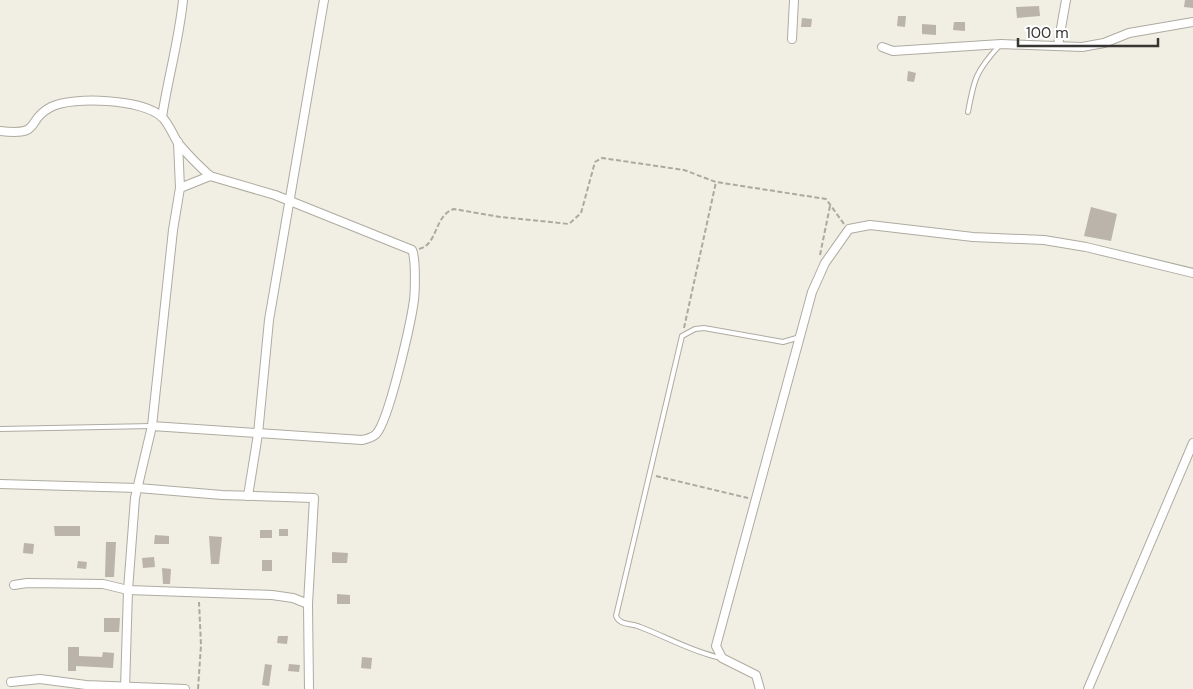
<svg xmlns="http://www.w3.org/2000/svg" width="1193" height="689" viewBox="0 0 1193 689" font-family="'DM Sans',sans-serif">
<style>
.building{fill:#bbb4ab}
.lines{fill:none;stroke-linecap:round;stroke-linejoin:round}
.lane-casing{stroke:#aeaba1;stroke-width:6}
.street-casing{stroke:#aeaba1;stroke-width:10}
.path{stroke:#aca9a1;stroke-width:2;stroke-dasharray:5 2.5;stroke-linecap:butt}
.lane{stroke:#fff;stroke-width:4}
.street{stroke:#fff;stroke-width:8}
</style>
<rect width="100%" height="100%" fill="#f1eee3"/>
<g class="building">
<polygon points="1185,0 1193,0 1193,8 1184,7"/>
<polygon points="1039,6 1040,16 1017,18 1016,7"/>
<polygon points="898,16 906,16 905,27 897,26"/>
<polygon points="802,18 812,19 811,27 801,27"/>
<polygon points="954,22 965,22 965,31 953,30"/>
<polygon points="922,24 936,25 936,35 922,34"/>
<polygon points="908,71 916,73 914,82 907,81"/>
<polygon points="1091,207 1117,214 1111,241 1084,236"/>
<polygon points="54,526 80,526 80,536 55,536"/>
<rect x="279" y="529" width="9" height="7"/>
<rect x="260" y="530" width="12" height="8"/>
<polygon points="155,535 169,536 169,544 154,544"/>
<polygon points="209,536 222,537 219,564 211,564"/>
<polygon points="106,542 116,542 114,577 105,577"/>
<polygon points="24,543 34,544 33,554 23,553"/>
<polygon points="332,552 348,553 347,563 332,563"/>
<polygon points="154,557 155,567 143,568 142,558"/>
<rect x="262" y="560" width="10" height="11"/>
<polygon points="78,561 87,562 86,569 77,568"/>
<polygon points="162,568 171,569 170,584 163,584"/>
<polygon points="337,594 350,595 350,604 337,604"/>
<polygon points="104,618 120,618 119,632 104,632"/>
<polygon points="278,636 288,636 287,644 277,643"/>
<polygon points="68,647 79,647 79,656 102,657 103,652 114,653 113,668 76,666 76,671 68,671"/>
<polygon points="362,657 372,658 371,669 361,668"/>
<polygon points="265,664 272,665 269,686 262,685"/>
<polygon points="289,664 300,665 299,672 288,671"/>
</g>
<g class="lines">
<defs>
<g id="lane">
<path d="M968,112C974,79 976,71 999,46"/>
<polyline points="0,429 152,426"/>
<path d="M721,658C692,652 667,637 640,627C632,623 620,626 616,616L682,336L695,329L704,328L783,342L800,337"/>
</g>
<g id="street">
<polyline points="792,39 794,0"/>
<polyline points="1058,45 1066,0"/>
<polyline points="882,47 893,51 1001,44 1082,47 1104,43 1129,33 1193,22"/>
<path d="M162,117C168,78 179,40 183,0"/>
<path d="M0,131C44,136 24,121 51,107C73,96 143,99 162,117C169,124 173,135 178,143C188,155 199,166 210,176"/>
<polyline points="178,142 180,188"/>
<polyline points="0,484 138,488 222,495 314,498 308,604 309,689"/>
<polyline points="248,496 258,434 269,320 324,0"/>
<polyline points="14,585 27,583 103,584 128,590 272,595 293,598 308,604"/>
<polyline points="11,682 40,679 86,685 185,689"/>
<path d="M125,689L128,590L135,498L152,426L173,230L180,188L210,176L275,195L412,250C416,258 415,291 414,300C411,322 389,421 376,434C372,438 367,439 362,440L152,426"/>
<polyline points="760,689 756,675 722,658 716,646 812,292 825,263 849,229 870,225 973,237 1044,240 1086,247 1193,273"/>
<polyline points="1088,689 1193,443"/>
</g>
</defs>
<use href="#lane" class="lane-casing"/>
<use href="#street" class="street-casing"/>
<g class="path">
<path d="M419,249C438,245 434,215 454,209L500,217L569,224L581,213L595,162L602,158L684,170L716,182L826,199L844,224"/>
<polyline points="820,255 830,206"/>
<polyline points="684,328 716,182"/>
<polyline points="656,476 748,498"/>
<polyline points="198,689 201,645 199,602"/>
</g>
<use href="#lane" class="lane"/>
<use href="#street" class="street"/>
</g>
<path d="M1018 38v8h140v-8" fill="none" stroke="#373632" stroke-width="2.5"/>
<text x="1026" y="38" font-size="15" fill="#373632" stroke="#ffffff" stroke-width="4" paint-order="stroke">100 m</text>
</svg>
